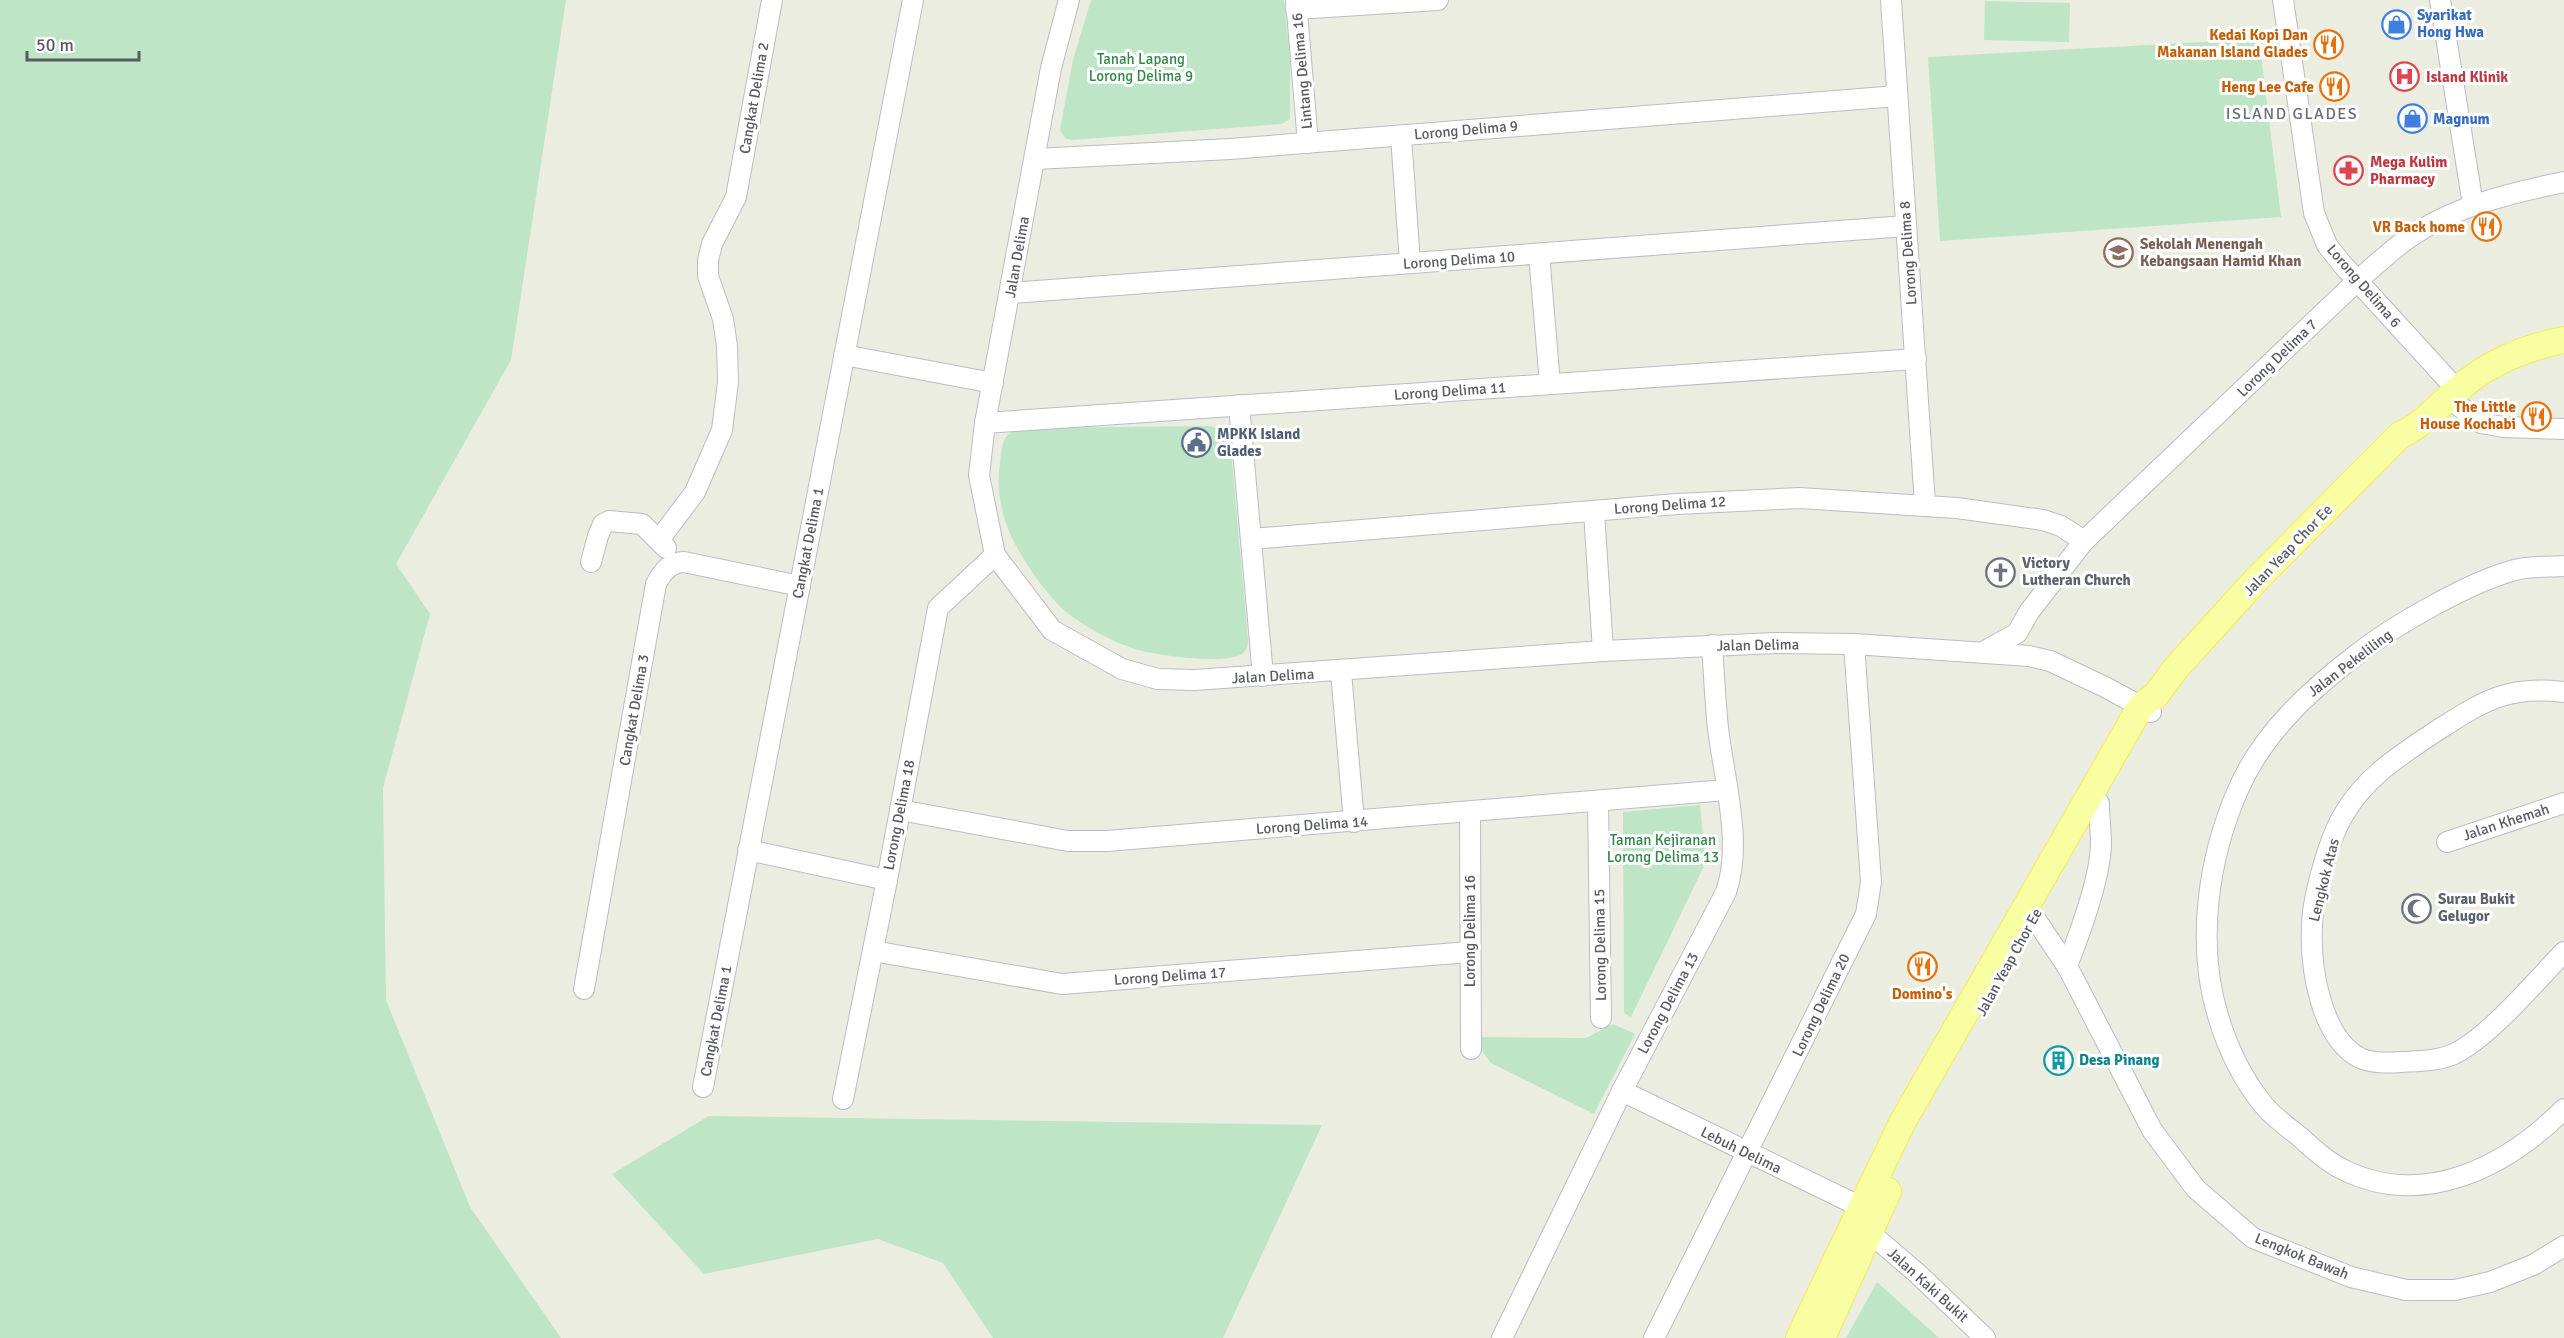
<svg xmlns="http://www.w3.org/2000/svg" width="2564" height="1338" viewBox="0 0 2564 1338" font-family="Signika,sans-serif">
<style>
.green{fill:#bde5c6}
.lines{fill:none;stroke-linecap:round;stroke-linejoin:round}
.minor-casing{stroke:#bbbcc3;stroke-width:22}
.major-casing{stroke:#f2ec55;stroke-width:28}
.minor{stroke:#fff;stroke-width:20}
.major{stroke:#f8ffa3;stroke-width:26}
.labels{text-anchor:middle;dominant-baseline:central;stroke-width:6;stroke-linejoin:round;paint-order:stroke}
.shop-label{font-size:15px;font-weight:bold;fill:#366cbe;stroke:#fff;text-anchor:start}
.food-label{font-size:15px;font-weight:bold;fill:#c56008;stroke:#fff;text-anchor:end}
.park-label{font-size:15px;fill:#34864c;stroke:#fff}
.street-label{font-size:15px;fill:#595b62;stroke:#fff}
.health-label{font-size:15px;font-weight:bold;fill:#be3a42;stroke:#fff;text-anchor:start}
.education-label{font-size:15px;font-weight:bold;fill:#785e54;stroke:#fff;text-anchor:start}
.service-label{font-size:15px;font-weight:bold;fill:#4e5e75;stroke:#fff;text-anchor:start}
.worship-label{font-size:15px;font-weight:bold;fill:#5b616d;stroke:#fff;text-anchor:start}
.culture-label{font-size:15px;font-weight:bold;fill:#0d838f;stroke:#fff;text-anchor:start}
.neighbourhood-label{font-size:16px;letter-spacing:1.5px;fill:#6a6d74;stroke:#fff}
</style>
<rect width="100%" height="100%" fill="#ecede1"/>
<g class="green">
<polygon points="0,0 566,0 511,360 396,564 430,614 383,788 386,1000 470,1207 561,1338 0,1338"/>
<polygon points="1091,0 1284,0 1290,59 1290,119 1282,124 1072,140 1065,138 1060,130 1073,60"/>
<polygon points="1985,1 2070,3 2069,42 1984,40"/>
<polygon points="2259,39 2281,217 1940,241 1928,57"/>
<path d="M1210,426L1224,431L1230,439L1248,640C1248,645 1247,649 1243,653C1229,666 1154,655 1135,649C1113,642 1089,629 1070,615C1047,598 1011,545 1004,517C999,499 997,481 1000,463C1002,446 1002,432 1022,428Z"/>
<polygon points="1700,805 1705,857 1703,868 1631,1017 1624,1013 1623,812"/>
<polygon points="1613,1024 1635,1034 1594,1114 1491,1063 1480,1049 1480,1037 1586,1038"/>
<polygon points="709,1116 1322,1125 1223,1338 993,1338 943,1263 878,1239 704,1274 612,1174"/>
<polygon points="1877,1282 1939,1338 1846,1338"/>
</g>
<g class="lines">
<defs>
<g id="minor">
<polyline points="1069,0 1051,68 985,423 979,475 995,555 1052,630 1122,669 1158,679 1195,680 1603,651 1775,643 1854,644 2029,656 2050,661 2105,687 2151,712"/>
<polyline points="1296,0 1308,143"/>
<polyline points="1891,0 1925,505"/>
<polyline points="2283,0 2314,213 2327,245 2342,264 2447,379"/>
<polyline points="2440,0 2473,205"/>
<polyline points="1296,9 1438,0"/>
<polyline points="1401,136 1410,263"/>
<polyline points="1035,159 1230,149 1897,96"/>
<polyline points="1539,254 1550,384"/>
<polyline points="1011,293 1906,226"/>
<polyline points="844,355 993,383"/>
<polyline points="2449,398 2481,423 2503,427 2564,429"/>
<polyline points="1239,405 1263,676"/>
<polyline points="985,423 1916,359"/>
<polyline points="1594,511 1603,651"/>
<polyline points="1251,539 1677,504 1799,498 1957,508 2043,520 2061,526 2084,541"/>
<polyline points="659,540 695,492 722,430 728,382 727,346 723,319 708,276 708,260 712,244 736,197 772,0"/>
<polyline points="591,562 598,536 603,524 609,521 642,524 666,548"/>
<path d="M2564,566C2548,567 2530,566 2515,570C2469,582 2393,626 2356,655C2309,691 2262,734 2238,790C2208,858 2196,944 2218,1016C2227,1046 2242,1078 2262,1103C2272,1116 2286,1126 2299,1136C2312,1148 2326,1161 2342,1169C2423,1210 2506,1167 2564,1109"/>
<path d="M1985,651L2017,633L2029,612L2084,541L2357,281C2371,269 2384,257 2399,245C2447,208 2505,194 2564,182"/>
<polyline points="1341,672 1354,822"/>
<path d="M2564,692C2507,685 2484,701 2438,730C2402,754 2366,776 2344,814C2329,838 2312,899 2312,927C2310,968 2321,1038 2360,1058C2371,1063 2389,1063 2401,1062C2418,1061 2438,1061 2454,1054C2489,1037 2536,981 2564,952"/>
<polyline points="1598,801 1601,1018"/>
<polyline points="900,810 1068,841 1107,841 1726,790"/>
<polyline points="1470,812 1471,1049"/>
<polyline points="2447,842 2564,803"/>
<polyline points="748,850 887,880"/>
<polyline points="2025,908 2034,917 2067,966 2152,1130 2196,1189 2253,1238 2351,1277 2406,1290 2455,1290 2490,1282 2533,1265 2564,1246"/>
<polyline points="873,951 1062,984 1470,952"/>
<path d="M2067,966C2080,933 2100,879 2101,845C2101,831 2099,817 2099,803"/>
<path d="M584,989L656,584C662,572 670,562 684,562L800,586"/>
<polyline points="703,1087 913,0"/>
<polyline points="1622,1091 1861,1207"/>
<polyline points="843,1099 887,880 938,608 995,555"/>
<polyline points="1869,1232 1918,1274 1985,1338"/>
<path d="M1502,1338L1622,1091L1726,892C1743,844 1724,779 1718,728C1715,701 1714,673 1712,645"/>
<polyline points="1654,1338 1866,914 1871,882 1854,644"/>
</g>
<g id="major">
<path d="M1799,1338L1902,1123L2141,706L2156,695L2177,667L2256,580L2400,435C2424,425 2438,406 2457,390C2490,362 2523,348 2564,340"/>
<polyline points="1822,1338 1888,1191"/>
</g>
</defs>
<use href="#minor" class="minor-casing"/>
<use href="#major" class="major-casing"/>
<use href="#minor" class="minor"/>
<use href="#major" class="major"/>
</g>
<defs>
<symbol id="shop-ring" viewBox="-11 -11 22 22"><circle r="9.5" fill="#fff" stroke="#3f7fe0" stroke-width="1.5"/><path d="M-5-2.5h2.3a2.7 3.5 0 0 1 5.4 0H5L5.5 6h-11ZM-1.5-2.5h3a1.5 2.3 0 0 0-3 0Z" fill="#3f7fe0"/></symbol>
<symbol id="restaurant-ring" viewBox="-11 -11 22 22"><circle r="9.5" fill="#fff" stroke="#e8710a" stroke-width="1.5"/><path d="M-5-6h1v4h1v-4h1v4h1v-4h1v5L-1.5 .5V6h-2V.5L-5-1ZM5-6V6H3V1.5H1.5Q1.5-4 5-6Z" fill="#e8710a"/></symbol>
<symbol id="hospital-ring" viewBox="-11 -11 22 22"><circle r="9.5" fill="#fff" stroke="#e0444e" stroke-width="1.5"/><path d="M-5-5h3v3.5h4V-5h3V5h-3V1.5h-4V5h-3Z" fill="#e0444e"/></symbol>
<symbol id="pharmacy-ring" viewBox="-11 -11 22 22"><circle r="9.5" fill="#fff" stroke="#e0444e" stroke-width="1.5"/><path d="M-2-6h4v4h4v4h-4v4h-4v-4h-4v-4h4Z" fill="#e0444e"/></symbol>
<symbol id="school-ring" viewBox="-11 -11 22 22"><circle r="9.5" fill="#fff" stroke="#8d6e63" stroke-width="1.5"/><path d="M0-5L7-2L0 1L-7-2ZM-4 1L0 2.5L4 1V4Q0 6-4 4Z" fill="#8d6e63"/></symbol>
<symbol id="civic-ring" viewBox="-11 -11 22 22"><circle r="9.5" fill="#fff" stroke="#5c6f8a" stroke-width="1.5"/><path d="M-.6-6.5H3V-4.5H.6V-3L4-1V1h2V6H-6V1h2V-1L-.6-3ZM-1.2 2.5V6h2.4V2.5Z" fill="#5c6f8a"/></symbol>
<symbol id="church-ring" viewBox="-11 -11 22 22"><circle r="9.5" fill="#fff" stroke="#6b7280" stroke-width="1.5"/><path d="M-1.2-6h2.4v3.5h3.3v2.4h-3.3V6h-2.4V-.1h-3.3v-2.4h3.3Z" fill="#6b7280"/></symbol>
<symbol id="mosque-ring" viewBox="-11 -11 22 22"><circle r="9.5" fill="#fff" stroke="#6b7280" stroke-width="1.5"/><path d="M3.5-4.9A6 6 0 1 0 3.5 4.9A5 5 0 1 1 3.5-4.9Z" fill="#6b7280"/></symbol>
<symbol id="building-ring" viewBox="-11 -11 22 22"><circle r="9.5" fill="#fff" stroke="#0f9aa8" stroke-width="1.5"/><path d="M-4-6H4V6H1V3H-1V6H-4ZM-2.5-4.3h1.7v1.8h-1.7ZM.8-4.3h1.7v1.8H.8ZM-2.5-1h1.7V.8h-1.7ZM.8-1h1.7V.8H.8Z" fill="#0f9aa8"/></symbol>
</defs>
<g fill-rule="evenodd">
<use href="#shop-ring" x="2380" y="8" width="33" height="33"/>
<use href="#restaurant-ring" x="2312" y="28" width="33" height="33"/>
<use href="#hospital-ring" x="2388" y="60" width="33" height="33"/>
<use href="#restaurant-ring" x="2318" y="70" width="33" height="33"/>
<use href="#shop-ring" x="2396" y="102" width="33" height="33"/>
<use href="#pharmacy-ring" x="2332" y="154" width="33" height="33"/>
<use href="#restaurant-ring" x="2470" y="210" width="33" height="33"/>
<use href="#school-ring" x="2102" y="236" width="33" height="33"/>
<use href="#restaurant-ring" x="2520" y="400" width="33" height="33"/>
<use href="#civic-ring" x="1180" y="426" width="33" height="33"/>
<use href="#church-ring" x="1984" y="556" width="33" height="33"/>
<use href="#mosque-ring" x="2400" y="892" width="33" height="33"/>
<use href="#restaurant-ring" x="1906" y="950" width="33" height="33"/>
<use href="#building-ring" x="2042" y="1044" width="33" height="33"/>
</g>
<g class="labels">
<g class="shop-label">
<text x="2417" y="15">Syarikat<tspan x="2417" dy="17">Hong Hwa</tspan></text>
<text x="2433" y="119">Magnum</text>
</g>
<g class="food-label">
<text x="2308" y="35">Kedai Kopi Dan<tspan x="2308" dy="17">Makanan Island Glades</tspan></text>
<text x="2314" y="87">Heng Lee Cafe</text>
<text x="2465" y="227">VR Back home</text>
<text x="2516" y="407">The Little<tspan x="2516" dy="17">House Kochabi</tspan></text>
<text x="1922" y="994" text-anchor="middle">Domino's</text>
</g>
<g class="park-label">
<text x="1141" y="59">Tanah Lapang<tspan x="1141" dy="17">Lorong Delima 9</tspan></text>
<text x="1663" y="840">Taman Kejiranan<tspan x="1663" dy="17">Lorong Delima 13</tspan></text>
</g>
<g class="street-label">
<text transform="translate(1302 71) rotate(-95)">Lintang Delima 16</text>
<text transform="translate(754 98) rotate(-80)">Cangkat Delima 2</text>
<text transform="translate(1466 130) rotate(-5)">Lorong Delima 9</text>
<text transform="translate(1908 253) rotate(-94)">Lorong Delima 8</text>
<text transform="translate(1017 257) rotate(-80)">Jalan Delima</text>
<text transform="translate(1459 260) rotate(-4)">Lorong Delima 10</text>
<text transform="translate(2364 286) rotate(49)">Lorong Delima 6</text>
<text transform="translate(2277 358) rotate(-44)">Lorong Delima 7</text>
<text transform="translate(1450 391) rotate(-4)">Lorong Delima 11</text>
<text transform="translate(1670 505) rotate(-4)">Lorong Delima 12</text>
<text transform="translate(808 543) rotate(-79)">Cangkat Delima 1</text>
<text transform="translate(2288 550) rotate(-46)">Jalan Yeap Chor Ee</text>
<text transform="translate(1758 645) rotate(-1)">Jalan Delima</text>
<text transform="translate(2350 663) rotate(-37)">Jalan Pekeliling</text>
<text transform="translate(1273 676) rotate(-3)">Jalan Delima</text>
<text transform="translate(634 710) rotate(-80)">Cangkat Delima 3</text>
<text transform="translate(899 815) rotate(-79)">Lorong Delima 18</text>
<text transform="translate(2506 822) rotate(-18)">Jalan Khemah</text>
<text transform="translate(1312 825) rotate(-4)">Lorong Delima 14</text>
<text transform="translate(2324 880) rotate(-76)">Lengkok Atas</text>
<text transform="translate(1470 931) rotate(-90)">Lorong Delima 16</text>
<text transform="translate(1600 945) rotate(-91)">Lorong Delima 15</text>
<text transform="translate(2009 962) rotate(-61)">Jalan Yeap Chor Ee</text>
<text transform="translate(1170 976) rotate(-4)">Lorong Delima 17</text>
<text transform="translate(1668 1003) rotate(-62)">Lorong Delima 13</text>
<text transform="translate(1821 1005) rotate(-64)">Lorong Delima 20</text>
<text transform="translate(716 1021) rotate(-79)">Cangkat Delima 1</text>
<text transform="translate(1741 1150) rotate(26)">Lebuh Delima</text>
<text transform="translate(2302 1256) rotate(22)">Lengkok Bawah</text>
<text transform="translate(1928 1285) rotate(42)">Jalan Kaki Bukit</text>
</g>
<g class="health-label">
<text x="2426" y="77">Island Klinik</text>
<text x="2370" y="162">Mega Kulim<tspan x="2370" dy="17">Pharmacy</tspan></text>
</g>
<g class="education-label">
<text x="2140" y="244">Sekolah Menengah<tspan x="2140" dy="17">Kebangsaan Hamid Khan</tspan></text>
</g>
<g class="service-label">
<text x="1217" y="434">MPKK Island<tspan x="1217" dy="17">Glades</tspan></text>
</g>
<g class="worship-label">
<text x="2022" y="563">Victory<tspan x="2022" dy="17">Lutheran Church</tspan></text>
<text x="2438" y="899">Surau Bukit<tspan x="2438" dy="17">Gelugor</tspan></text>
</g>
<g class="culture-label">
<text x="2079" y="1060">Desa Pinang</text>
</g>
<g class="neighbourhood-label">
<text x="2292" y="114">ISLAND GLADES</text>
</g>
</g>
<path d="M27 51v9h112v-9" fill="none" stroke="#595b62" stroke-width="3"/>
<text x="36" y="51" font-size="18" fill="#595b62" stroke="#ffffff" stroke-width="4.5" paint-order="stroke">50 m</text>
</svg>
